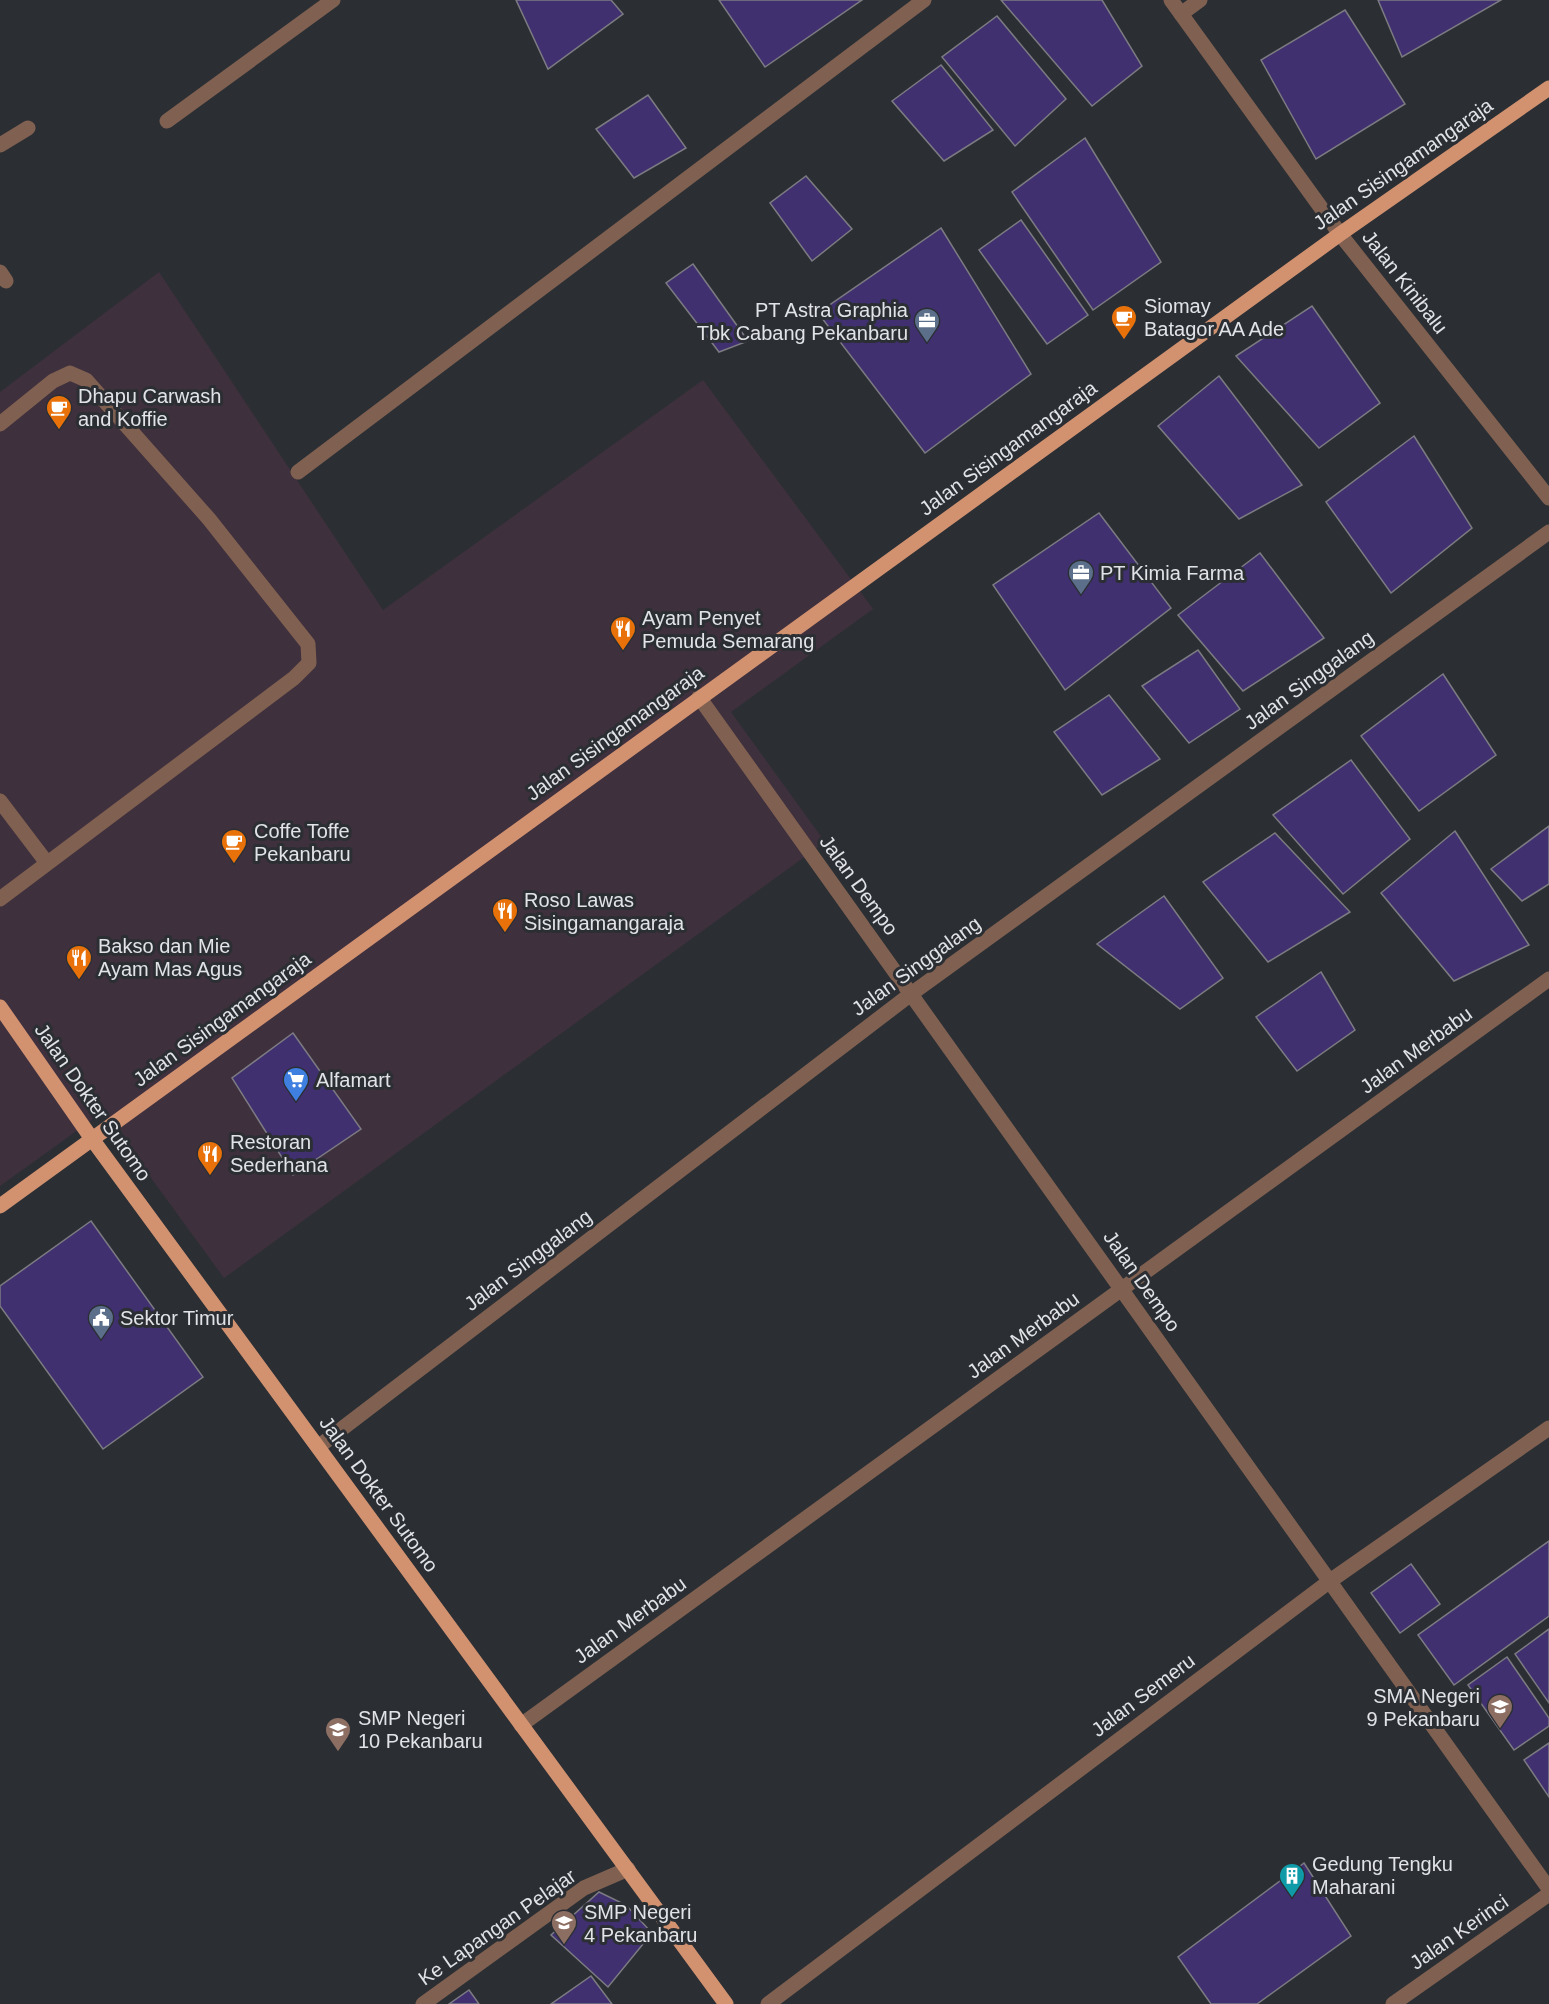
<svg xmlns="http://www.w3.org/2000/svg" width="1549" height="2004" viewBox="0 0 1549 2004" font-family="Helvetica,sans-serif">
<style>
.commercial{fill:#3f303d}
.building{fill:#403070;stroke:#7c7b82;stroke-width:1.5}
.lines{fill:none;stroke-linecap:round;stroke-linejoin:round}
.minor{stroke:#806151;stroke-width:15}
.major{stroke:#d29270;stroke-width:15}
.labels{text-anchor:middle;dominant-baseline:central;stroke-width:6;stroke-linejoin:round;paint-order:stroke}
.street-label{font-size:20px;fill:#e1e3e7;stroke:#2b2f34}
.poi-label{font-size:20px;fill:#e1e3e7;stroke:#2b2f34;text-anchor:start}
</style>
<rect width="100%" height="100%" fill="#2b2f34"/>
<polygon class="commercial" points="159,272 383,610 703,380 873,609 731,712 825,842 224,1278 103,1112 0,1186 0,392"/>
<g class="building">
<polygon points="516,0 611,0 623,14 548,69"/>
<polygon points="719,0 862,0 765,67"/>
<polygon points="1001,0 1102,0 1142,66 1092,106"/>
<polygon points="1378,0 1501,0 1402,57"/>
<polygon points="1345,10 1405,104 1316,159 1261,60"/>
<polygon points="997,16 1066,99 1015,146 942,57"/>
<polygon points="941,65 993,130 944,161 892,101"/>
<polygon points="648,95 686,148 634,178 596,129"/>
<polygon points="1085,138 1161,262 1093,310 1012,192"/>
<polygon points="806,176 852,229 812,261 770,203"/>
<polygon points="1021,220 1088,315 1047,344 979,250"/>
<polygon points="941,228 1031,374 925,453 818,313"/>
<polygon points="693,264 748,341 719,352 666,283"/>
<polygon points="1312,306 1380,403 1319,448 1236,356"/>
<polygon points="1219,376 1302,485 1239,519 1158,426"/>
<polygon points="1414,436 1472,528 1391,593 1326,502"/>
<polygon points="1099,513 1171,608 1065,690 993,585"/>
<polygon points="1260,553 1324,638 1243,691 1178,615"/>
<polygon points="1198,650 1240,709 1189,743 1142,686"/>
<polygon points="1443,674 1496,755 1419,811 1361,736"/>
<polygon points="1109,695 1160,759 1102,795 1054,732"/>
<polygon points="1351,760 1410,839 1343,894 1273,815"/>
<polygon points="1549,826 1549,884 1522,901 1491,869"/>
<polygon points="1455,831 1529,945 1454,981 1381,893"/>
<polygon points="1275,833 1350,912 1268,962 1203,882"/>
<polygon points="1164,896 1223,978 1180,1009 1097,944"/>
<polygon points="1321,972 1355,1030 1297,1071 1256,1017"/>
<polygon points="293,1033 361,1129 293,1175 232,1078"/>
<polygon points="91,1221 203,1377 103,1449 0,1306 0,1286"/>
<polygon points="1549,1541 1549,1616 1454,1685 1418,1635"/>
<polygon points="1411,1564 1440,1604 1400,1633 1371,1593"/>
<polygon points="1549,1629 1549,1703 1515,1654"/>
<polygon points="1507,1657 1549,1718 1549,1726 1514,1750 1468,1685"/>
<polygon points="1549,1743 1549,1797 1524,1760"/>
<polygon points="1304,1863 1351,1936 1257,2004 1211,2004 1178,1957"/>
<polygon points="599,1892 626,1905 652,1933 608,1987 551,1935"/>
<polygon points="591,1976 612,2004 551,2004"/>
<polygon points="469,1990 479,2004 449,2004"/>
</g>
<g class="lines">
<g class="minor">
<polyline points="1171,0 1340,234 1549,498"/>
<polyline points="1181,14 1200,0"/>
<polyline points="167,121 333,0"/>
<polyline points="0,145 28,128"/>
<polyline points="0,272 6,281"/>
<polyline points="0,424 53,381 70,373 86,380 209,519 308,644 309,663 294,678 0,899"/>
<polyline points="298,472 924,0"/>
<polyline points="699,697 1549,1889"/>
<polyline points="0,801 47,863"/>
<polyline points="318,1447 911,994 1549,532"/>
<polyline points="521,1725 1549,979"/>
<polyline points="423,2004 584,1888 628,1869"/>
<polyline points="768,2004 1330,1581 1549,1428"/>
<polyline points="1393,2004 1549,1894"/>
</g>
<g class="major">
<polyline points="0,1007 92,1139 726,2004"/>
<polyline points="0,1206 1340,234 1549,88"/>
</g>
</g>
<defs>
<symbol id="cafe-pin" viewBox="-11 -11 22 30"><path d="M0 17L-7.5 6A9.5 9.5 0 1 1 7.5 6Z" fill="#e8710a" stroke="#2b2f34"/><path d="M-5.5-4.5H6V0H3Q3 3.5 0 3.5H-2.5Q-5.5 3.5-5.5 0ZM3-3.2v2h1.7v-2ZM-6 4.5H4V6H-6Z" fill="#fff"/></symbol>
<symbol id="office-pin" viewBox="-11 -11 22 30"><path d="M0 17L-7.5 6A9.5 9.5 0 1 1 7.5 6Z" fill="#5c6f8a" stroke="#2b2f34"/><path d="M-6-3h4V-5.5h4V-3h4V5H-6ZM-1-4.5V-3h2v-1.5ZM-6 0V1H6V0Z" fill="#fff"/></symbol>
<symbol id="restaurant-pin" viewBox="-11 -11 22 30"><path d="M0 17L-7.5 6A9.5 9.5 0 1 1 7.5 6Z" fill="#e8710a" stroke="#2b2f34"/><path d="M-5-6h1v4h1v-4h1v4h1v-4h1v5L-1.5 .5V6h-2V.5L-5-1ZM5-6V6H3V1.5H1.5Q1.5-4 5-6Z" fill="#fff"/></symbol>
<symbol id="supermarket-pin" viewBox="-11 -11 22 30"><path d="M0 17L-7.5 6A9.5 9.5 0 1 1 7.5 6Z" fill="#3f7fe0" stroke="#2b2f34"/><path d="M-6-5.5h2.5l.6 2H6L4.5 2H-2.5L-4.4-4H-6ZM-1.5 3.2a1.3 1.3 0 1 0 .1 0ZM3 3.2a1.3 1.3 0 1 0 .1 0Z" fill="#fff"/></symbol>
<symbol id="civic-pin" viewBox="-11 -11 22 30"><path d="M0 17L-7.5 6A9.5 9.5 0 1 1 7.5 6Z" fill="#5c6f8a" stroke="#2b2f34"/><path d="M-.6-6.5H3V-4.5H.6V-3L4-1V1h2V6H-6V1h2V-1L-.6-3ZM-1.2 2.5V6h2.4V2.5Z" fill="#fff"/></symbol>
<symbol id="school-pin" viewBox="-11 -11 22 30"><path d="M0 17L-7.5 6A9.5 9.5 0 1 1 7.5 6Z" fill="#8d6e63" stroke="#2b2f34"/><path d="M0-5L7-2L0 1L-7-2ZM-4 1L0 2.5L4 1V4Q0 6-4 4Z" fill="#fff"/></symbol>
<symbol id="building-pin" viewBox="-11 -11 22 30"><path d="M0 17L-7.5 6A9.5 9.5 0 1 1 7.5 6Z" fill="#0f9aa8" stroke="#2b2f34"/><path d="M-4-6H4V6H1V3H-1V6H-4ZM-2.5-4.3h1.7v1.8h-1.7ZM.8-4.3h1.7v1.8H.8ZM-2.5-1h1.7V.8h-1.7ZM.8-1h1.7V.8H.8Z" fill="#fff"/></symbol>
</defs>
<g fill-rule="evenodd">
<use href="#cafe-pin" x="1109" y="303" width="30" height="40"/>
<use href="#office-pin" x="912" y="306" width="30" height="40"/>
<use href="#cafe-pin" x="44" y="393" width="30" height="40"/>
<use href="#office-pin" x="1066" y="558" width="30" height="40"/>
<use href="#restaurant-pin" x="608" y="614" width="30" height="40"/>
<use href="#cafe-pin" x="219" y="827" width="30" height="40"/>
<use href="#restaurant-pin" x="490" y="896" width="30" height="40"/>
<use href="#restaurant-pin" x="64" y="943" width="30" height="40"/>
<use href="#supermarket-pin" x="281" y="1065" width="30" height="40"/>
<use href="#restaurant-pin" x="195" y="1139" width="30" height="40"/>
<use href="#civic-pin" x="86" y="1303" width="30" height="40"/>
<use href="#school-pin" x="1485" y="1692" width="30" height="40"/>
<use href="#school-pin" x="323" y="1715" width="30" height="40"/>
<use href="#building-pin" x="1277" y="1861" width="30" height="40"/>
<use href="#school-pin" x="549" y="1908" width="30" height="40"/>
</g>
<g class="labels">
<g class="street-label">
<text transform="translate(1403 164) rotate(-35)">Jalan Sisingamangaraja</text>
<text transform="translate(1405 282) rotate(52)">Jalan Kinibalu</text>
<text transform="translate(1008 448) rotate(-36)">Jalan Sisingamangaraja</text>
<text transform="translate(1309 680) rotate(-36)">Jalan Singgalang</text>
<text transform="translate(615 733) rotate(-36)">Jalan Sisingamangaraja</text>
<text transform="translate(859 885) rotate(54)">Jalan Dempo</text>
<text transform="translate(916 966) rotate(-36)">Jalan Singgalang</text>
<text transform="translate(222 1019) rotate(-36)">Jalan Sisingamangaraja</text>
<text transform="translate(1416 1050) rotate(-36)">Jalan Merbabu</text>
<text transform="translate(93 1102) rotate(55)">Jalan Dokter Sutomo</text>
<text transform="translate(528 1260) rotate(-37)">Jalan Singgalang</text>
<text transform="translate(1142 1281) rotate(55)">Jalan Dempo</text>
<text transform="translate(1023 1335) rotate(-36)">Jalan Merbabu</text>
<text transform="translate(379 1494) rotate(54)">Jalan Dokter Sutomo</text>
<text transform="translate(630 1620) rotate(-36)">Jalan Merbabu</text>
<text transform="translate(1143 1695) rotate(-37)">Jalan Semeru</text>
<text transform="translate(497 1927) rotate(-35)">Ke Lapangan Pelajar</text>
<text transform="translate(1459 1932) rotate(-35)">Jalan Kerinci</text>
</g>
<g class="poi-label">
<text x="1144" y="306">Siomay<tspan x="1144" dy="23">Batagor AA Ade</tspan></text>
<text x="908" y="310" text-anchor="end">PT Astra Graphia<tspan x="908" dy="23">Tbk Cabang Pekanbaru</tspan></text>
<text x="78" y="396">Dhapu Carwash<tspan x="78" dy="23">and Koffie</tspan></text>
<text x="1100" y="573">PT Kimia Farma</text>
<text x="642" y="618">Ayam Penyet<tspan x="642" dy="23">Pemuda Semarang</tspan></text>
<text x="254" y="831">Coffe Toffe<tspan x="254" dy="23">Pekanbaru</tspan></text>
<text x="524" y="900">Roso Lawas<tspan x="524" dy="23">Sisingamangaraja</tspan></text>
<text x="98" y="946">Bakso dan Mie<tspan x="98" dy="23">Ayam Mas Agus</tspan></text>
<text x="316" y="1080">Alfamart</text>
<text x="230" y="1142">Restoran<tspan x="230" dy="23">Sederhana</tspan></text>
<text x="120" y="1318">Sektor Timur</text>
<text x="1480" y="1696" text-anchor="end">SMA Negeri<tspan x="1480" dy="23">9 Pekanbaru</tspan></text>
<text x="358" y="1718">SMP Negeri<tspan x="358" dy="23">10 Pekanbaru</tspan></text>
<text x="1312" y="1864">Gedung Tengku<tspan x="1312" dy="23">Maharani</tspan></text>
<text x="584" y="1912">SMP Negeri<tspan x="584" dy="23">4 Pekanbaru</tspan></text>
</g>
</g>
</svg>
